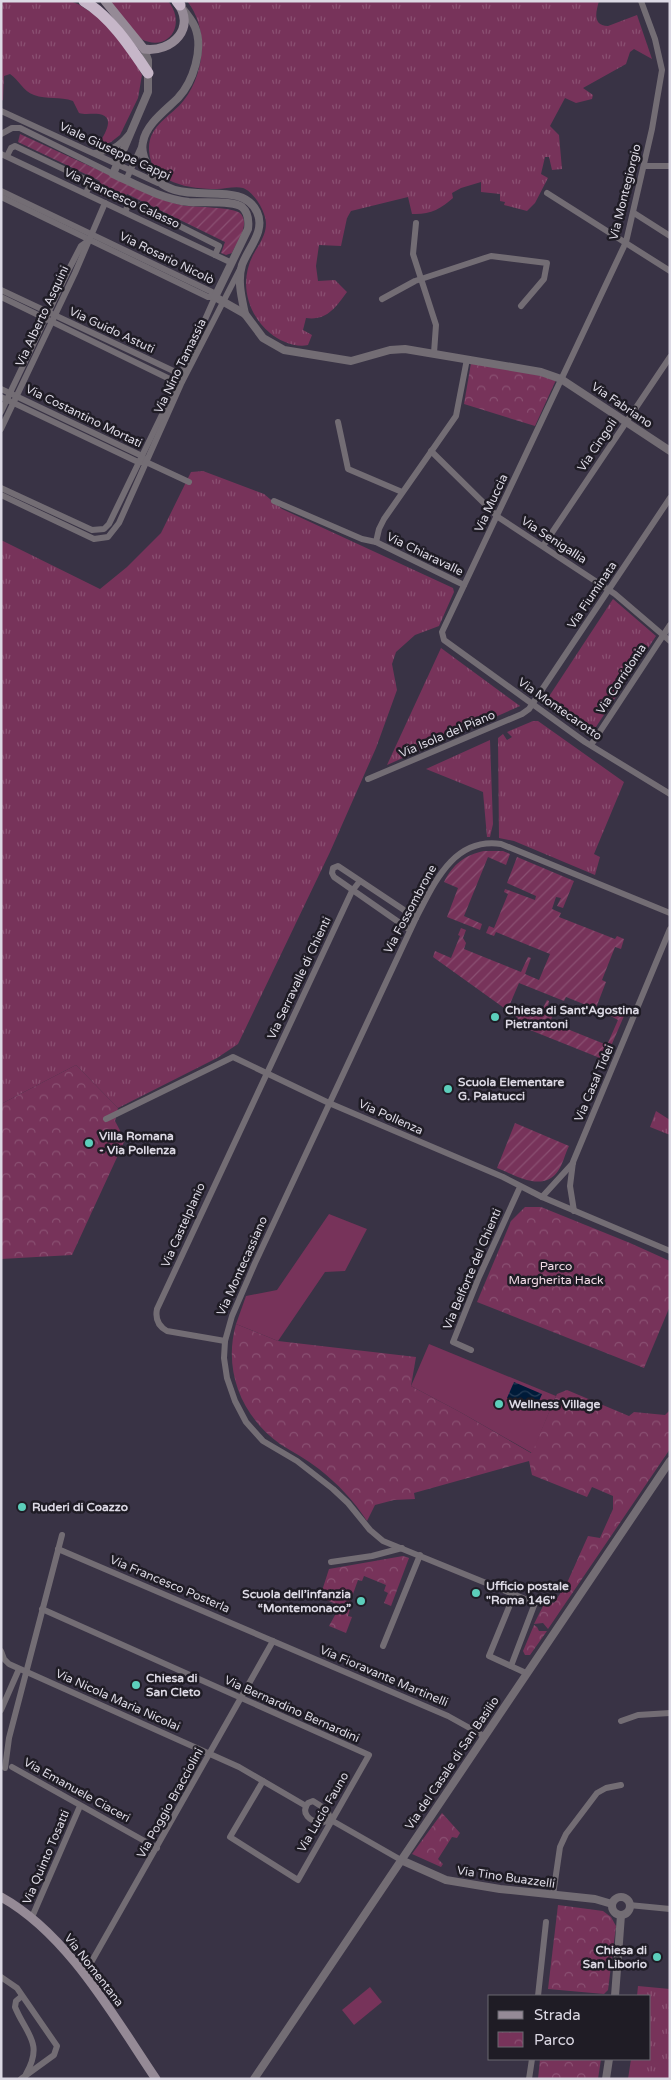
<svg xmlns="http://www.w3.org/2000/svg" width="671" height="2080" viewBox="0 0 671 2080" font-family="'Varela Round',sans-serif">
<style>
.grass{fill:url(#grass-tufts)}
.park{fill:url(#park-crowns)}
.garden{fill:url(#garden-furrows)}
.pitch{fill:#77335a}
.water{fill:url(#water-waves)}
.lines{fill:none;stroke-linecap:round;stroke-linejoin:round}
.minor{stroke:#736d74;stroke-width:6}
.tertiary{stroke:#736d74;stroke-width:8}
.secondary{stroke:#958a96;stroke-width:9}
.motorway{stroke:#c6b6c8;stroke-width:11}
.poi-dot{fill:#5ccebb;stroke:#1f1c25;stroke-width:2}
.labels{text-anchor:middle;dominant-baseline:central;stroke-width:5;stroke-linejoin:round;paint-order:stroke}
.street-label{font-size:12px;fill:#dcd9e4;stroke:#1f1c25}
.poi-label{font-size:12px;font-weight:bold;fill:#dcd9e4;stroke:#1f1c25;text-anchor:start}
.park-label{font-size:12px;fill:#f2dbe6;stroke:#1f1c25}
</style>
<defs>
<pattern id="grass-tufts" width="24" height="20" patternUnits="userSpaceOnUse" patternTransform="scale(1.25)"><rect width="24" height="20" fill="#77335a"/><path d="M3 7l-1-3M5 7V3M7 7l1-3M15 17l-1-3M17 17v-4M19 17l1-3" fill="none" stroke="#8a5072"/></pattern>
<pattern id="park-crowns" width="20" height="18" patternUnits="userSpaceOnUse" patternTransform="scale(1.25)"><rect width="20" height="18" fill="#77335a"/><path d="M2 6a3 3 0 1 1 6 0M12 15a3 3 0 1 1 6 0" fill="none" stroke="#8a5072"/></pattern>
<pattern id="garden-furrows" width="10" height="10" patternUnits="userSpaceOnUse" patternTransform="scale(1.25)"><rect width="10" height="10" fill="#77335a"/><path d="M-1 1l2-2M0 10L10 0M9 11l2-2" fill="none" stroke="#8a5072"/></pattern>
<pattern id="water-waves" width="16" height="10" patternUnits="userSpaceOnUse" patternTransform="scale(1.25)"><rect width="16" height="10" fill="#001b39"/><path d="M0 5q4-4 8 0t8 0" fill="none" stroke="#253c56"/></pattern>
</defs>
<rect width="100%" height="100%" fill="#393345"/>
<g class="grass">
<path d="M1,1H70L78,4L100,18L132,56L142,75L138,98L120,135L111,142L97,147C102,138 118,117 99,114C92,113 86,115 79,113L73,101C60,96 47,100 34,95C23,91 19,80 10,74L4,76L3,100L1,101Z"/>
<path d="M109,1H168C187,24 169,53 141,39Z"/>
<path d="M187,1H599C596,12 592,25 608,26L637,15L652,59L634,49L630,52L626,64L583,88L593,95L592,99L576,103L565,98L550,126L559,135L562,169L552,170L549,157H545L541,174L548,178L535,203L527,211L504,205L505,202L500,201V194L481,192V182L461,188L452,193L453,198C441,209 429,215 412,214L408,197L351,211L347,218L341,246L319,245L316,266L318,281L335,280L347,292C336,307 327,321 306,318L303,330L312,335L308,345C296,348 279,341 270,333C247,314 239,282 253,255C261,241 270,230 264,214C261,205 252,191 243,188C235,186 225,189 217,189C191,189 150,184 149,150C148,125 171,117 184,100C205,73 209,28 187,1Z"/>
<polygon points="203,471 264,494 282,509 453,588 454,592 439,626 415,635 396,652 392,664 397,690 376,748 330,852 238,1044 217,1058 118,1108 76,1065 1,1104 1,540 100,589 127,567 161,533 191,472"/>
<polygon points="613,599 656,636 590,736 544,704"/>
<polygon points="441,648 520,706 387,765"/>
<polygon points="533,721 538,721 624,782 594,854 600,857 595,875 514,841 499,838 498,738 503,734 507,740 512,737 507,732"/>
<polygon points="490,740 493,824 490,837 487,837 483,792 426,769"/>
<polygon points="656,1111 670,1120 670,1135 650,1127"/>
<polygon points="638,1986 670,1989 670,2079 628,2079 631,2059 650,2059 650,1996 637,1996"/>
</g>
<g class="park">
<polygon points="471,363 538,375 556,380 535,426 464,404"/>
<polygon points="76,1065 118,1108 115,1121 125,1140 72,1255 1,1259 1,1104"/>
<polygon points="525,1207 541,1207 630,1243 670,1261 670,1306 644,1368 477,1302 511,1221"/>
<path d="M236,1324L278,1341L416,1357L411,1386L460,1412L531,1453L557,1394L567,1390L629,1416L634,1412L665,1415L670,1410V1449L548,1629L543,1623L534,1624L546,1600L554,1603L567,1583L588,1536L600,1538L613,1509V1496L592,1487L587,1497L532,1475L529,1461L414,1493L415,1499L394,1500L375,1505L367,1521C354,1501 338,1484 319,1469C306,1459 293,1452 280,1444C241,1416 223,1370 236,1324Z"/>
<polygon points="403,1556 409,1558 391,1606 384,1603 388,1593 384,1591 386,1585 364,1576 362,1581 358,1580 348,1608 350,1609 348,1616 352,1617 346,1633 329,1626 340,1606 320,1597 329,1569"/>
<polygon points="534,1625 537,1627 539,1631 547,1631 530,1655 525,1655 523,1651"/>
<polygon points="442,1813 460,1833 457,1838 452,1837 438,1859 443,1864 441,1867 412,1854"/>
<polygon points="558,1905 603,1911 611,1917 616,1926 608,1990 604,1994 548,1989"/>
<polygon points="540,2059 601,2059 598,2079 538,2079"/>
</g>
<g class="garden">
<path d="M20,134C51,148 82,163 114,177C135,188 157,199 181,205C194,208 234,206 241,214C250,225 237,242 232,253L226,255L221,253L225,242L127,194L121,204L95,192L100,181L18,142Z"/>
<path d="M484,851H503L510,854L506,865L488,857L464,916L482,924L480,930L447,917L458,888L444,882C453,864 465,855 484,851Z"/>
<polygon points="517,857 574,881 563,908 557,906 561,898 556,897 552,909 561,913 559,917 615,939 617,936 624,939 621,949 615,947 602,980 606,982 594,1013 590,1011 591,1007 566,997 564,1001 519,983 510,1004 539,1016 547,1000 549,1001 547,1011 553,1015 550,1022 607,1045 618,1020 605,1013 603,1016 598,1015 601,1007 624,1016 605,1060 515,1024 518,1018 433,957 435,951 451,958 460,936 458,935 461,928 466,930 463,938 466,943 464,949 521,972 528,957 531,958 525,974 539,980 550,954 496,932 494,936 486,933 489,926 494,928 508,894 504,892 505,889 535,900 536,896 507,883"/>
<path d="M515,1123L569,1146C565,1154 563,1164 558,1171C543,1193 515,1175 497,1168Z"/>
</g>
<g class="pitch">
<polygon points="329,1214 367,1229 345,1271 325,1272 278,1341 236,1324 246,1296 277,1290"/>
<polygon points="429,1344 556,1396 532,1453 460,1412 411,1386"/>
<polygon points="370,1987 382,2002 354,2025 342,2010"/>
</g>
<polygon class="water" points="514,1382 542,1394 535,1410 507,1398"/>
<g class="lines">
<g class="minor">
<polyline points="641,1 655,39 662,70 652,129 626,242 442,632 444,640 585,742 670,794"/>
<polyline points="1,111 158,183"/>
<polyline points="1,134 12,128 20,128 113,174"/>
<path d="M95,153C110,151 118,147 128,135"/>
<polyline points="1,154 232,263"/>
<polyline points="7,156 11,148 15,146 91,182 86,193"/>
<polyline points="644,166 670,166"/>
<polyline points="126,180 142,145"/>
<polyline points="1,191 212,292 215,297"/>
<polyline points="547,193 670,271"/>
<polyline points="1,197 208,297 215,297"/>
<polyline points="125,212 130,201 219,246 215,255"/>
<polyline points="634,213 670,236"/>
<polyline points="416,223 413,254 436,325 434,353"/>
<polyline points="1,290 182,375"/>
<polyline points="1,297 180,384"/>
<polyline points="382,299 415,281 491,256 547,263 544,279 521,306"/>
<polyline points="1,389 142,456 144,459"/>
<polyline points="1,397 138,462 146,462 189,482"/>
<polyline points="1,412 69,269 81,246 88,241"/>
<polyline points="338,422 348,469 402,492"/>
<polyline points="1,429 75,273 105,203"/>
<polyline points="431,451 498,517 615,594 670,641"/>
<polyline points="1,488 92,530 104,529 109,524 171,396 215,297"/>
<polyline points="1,495 94,539 108,537 119,523 181,384 240,269"/>
<polyline points="274,501 362,539 376,542 464,585"/>
<polyline points="376,542 379,529 384,519 456,416 467,359"/>
<polyline points="543,546 670,357"/>
<polyline points="591,745 670,625"/>
<polyline points="368,779 522,714 529,709 670,498"/>
<polyline points="410,930 334,877 332,873 333,868 338,866 416,918"/>
<polyline points="106,1119 233,1057 329,1103 503,1177 542,1197 670,1251"/>
<polyline points="542,1197 573,1163"/>
<polyline points="574,1211 570,1186 573,1162 670,929"/>
<path d="M225,1341L167,1331C158,1326 155,1319 157,1309L352,891L360,881"/>
<polyline points="471,1350 453,1342 479,1277 520,1187"/>
<polyline points="58,1549 448,1716 484,1736"/>
<polyline points="331,1562 372,1556 402,1548"/>
<polyline points="514,1595 489,1656 526,1673"/>
<polyline points="42,1609 369,1755 298,1880 230,1837 263,1781"/>
<polyline points="383,1646 420,1555"/>
<polyline points="1,1651 4,1659 9,1664 239,1767 306,1806"/>
<path d="M511,1666L535,1603L383,1541L370,1530L348,1503L333,1489L297,1461L263,1441L246,1422L235,1401L227,1378L224,1358L225,1341L232,1316L255,1263L416,918C434,884 453,837 501,844L670,913"/>
<polyline points="1,1710 19,1669"/>
<polyline points="621,1721 638,1715 670,1713"/>
<polyline points="12,1767 157,1848"/>
<polyline points="5,1768 9,1738 62,1535"/>
<path d="M313,1801L327,1810L331,1820L321,1823C310,1821 300,1814 308,1803Z"/>
<polyline points="331,1820 401,1860"/>
<polyline points="553,1895 560,1847 566,1834 597,1793 606,1788 621,1785"/>
<polyline points="629,1905 670,1909"/>
<polyline points="32,1917 80,1806"/>
<polyline points="84,1975 273,1641"/>
<polyline points="1,1977 17,1988 57,2046 54,2055 21,2079"/>
<path d="M22,1996L16,2001L15,2007C26,2034 44,2043 26,2074"/>
<polyline points="538,1996 546,1922"/>
<polyline points="529,2079 532,2059"/>
</g>
<g class="tertiary">
<path d="M182,8C187,14 192,20 195,27C204,49 193,82 178,98C166,110 146,124 143,142C141,150 145,161 149,168C171,215 240,174 257,212C266,231 248,248 242,265C237,281 242,299 245,314"/>
<path d="M144,49L148,60V92L113,174C137,185 162,199 189,202C202,203 233,200 242,207C249,213 249,221 248,229L215,297L245,314L263,338L284,350L351,361L390,350L405,349L541,372L561,379L670,451"/>
<polyline points="401,1860 446,1880 500,1889 595,1899 612,1904"/>
<circle cx="621" cy="1906" r="9"/>
<polyline points="615,1996 621,1915"/>
<polyline points="254,2079 670,1461"/>
<polyline points="606,2079 609,2059"/>
</g>
<g class="secondary">
<path d="M105,1L144,49C172,53 198,27 176,1"/>
<path d="M1,1897C68,1934 114,2017 156,2079"/>
</g>
<g class="motorway">
<path d="M84,1C111,17 131,48 148,73"/>
<polyline points="177,1 180,5"/>
</g>
</g>
<g class="poi-dot">
<circle cx="495" cy="1017" r="5"/>
<circle cx="448" cy="1089" r="5"/>
<circle cx="89" cy="1143" r="5"/>
<circle cx="499" cy="1404" r="5"/>
<circle cx="22" cy="1507" r="5"/>
<circle cx="476" cy="1593" r="5"/>
<circle cx="361" cy="1601" r="5"/>
<circle cx="136" cy="1685" r="5"/>
<circle cx="657" cy="1957" r="5"/>
</g>
<g class="labels">
<g class="street-label">
<text transform="translate(115 151) rotate(25)">Viale Giuseppe Cappi</text>
<text transform="translate(625 192) rotate(-76)">Via Montegiorgio</text>
<text transform="translate(122 198) rotate(25)">Via Francesco Calasso</text>
<text transform="translate(167 258) rotate(26)">Via Rosario Nicolò</text>
<text transform="translate(42 316) rotate(-65)">Via Alberto Asquini</text>
<text transform="translate(112 330) rotate(25)">Via Guido Astuti</text>
<text transform="translate(180 366) rotate(-64)">Via Nino Tamassia</text>
<text transform="translate(622 405) rotate(34)">Via Fabriano</text>
<text transform="translate(84 416) rotate(26)">Via Costantino Mortati</text>
<text transform="translate(597 445) rotate(-56)">Via Cingoli</text>
<text transform="translate(491 503) rotate(-65)">Via Muccia</text>
<text transform="translate(554 540) rotate(33)">Via Senigallia</text>
<text transform="translate(425 554) rotate(26)">Via Chiaravalle</text>
<text transform="translate(592 595) rotate(-56)">Via Fiuminata</text>
<text transform="translate(621 679) rotate(-57)">Via Corridonia</text>
<text transform="translate(560 709) rotate(35)">Via Montecarotto</text>
<text transform="translate(447 734) rotate(-23)">Via Isola del Piano</text>
<text transform="translate(410 909) rotate(-62)">Via Fossombrone</text>
<text transform="translate(299 978) rotate(-65)">Via Serravalle di Chienti</text>
<text transform="translate(594 1083) rotate(-67)">Via Casal Tidei</text>
<text transform="translate(391 1117) rotate(24)">Via Pollenza</text>
<text transform="translate(183 1225) rotate(-66)">Via Castelplanio</text>
<text transform="translate(242 1266) rotate(-66)">Via Montecassiano</text>
<text transform="translate(472 1269) rotate(-67)">Via Belforte del Chienti</text>
<text transform="translate(170 1584) rotate(23)">Via Francesco Posterla</text>
<text transform="translate(384 1676) rotate(23)">Via Fioravante Martinelli</text>
<text transform="translate(118 1700) rotate(24)">Via Nicola Maria Nicolai</text>
<text transform="translate(292 1709) rotate(24)">Via Bernardino Bernardini</text>
<text transform="translate(452 1763) rotate(-56)">Via del Casale di San Basilio</text>
<text transform="translate(77 1790) rotate(29)">Via Emanuele Ciaceri</text>
<text transform="translate(170 1803) rotate(-61)">Via Poggio Bracciolini</text>
<text transform="translate(323 1812) rotate(-60)">Via Lucio Fauno</text>
<text transform="translate(46 1857) rotate(-67)">Via Quinto Tosatti</text>
<text transform="translate(506 1877) rotate(8)">Via Tino Buazzelli</text>
<text transform="translate(94 1970) rotate(52)">Via Nomentana</text>
</g>
<g class="poi-label">
<text x="505" y="1010">Chiesa di Sant'Agostina<tspan x="505" dy="14">Pietrantoni</tspan></text>
<text x="458" y="1082">Scuola Elementare<tspan x="458" dy="14">G. Palatucci</tspan></text>
<text x="99" y="1136">Villa Romana<tspan x="99" dy="14">- Via Pollenza</tspan></text>
<text x="509" y="1404">Wellness Village</text>
<text x="32" y="1507">Ruderi di Coazzo</text>
<text x="486" y="1586">Ufficio postale<tspan x="486" dy="14">"Roma 146"</tspan></text>
<text x="351" y="1594" text-anchor="end">Scuola dell’infanzia<tspan x="351" dy="14">“Montemonaco”</tspan></text>
<text x="146" y="1678">Chiesa di<tspan x="146" dy="14">San Cleto</tspan></text>
<text x="647" y="1950" text-anchor="end">Chiesa di<tspan x="647" dy="14">San Liborio</tspan></text>
</g>
<g class="park-label">
<text x="556" y="1266">Parco<tspan x="556" dy="14">Margherita Hack</tspan></text>
</g>
</g>
<rect width="671" height="2080" fill="none" stroke="#dcd9e4" stroke-width="5"/>
<rect x="488" y="1995" width="162" height="65" fill="#1f1c25" stroke="#6b6871"/>
<rect x="498" y="2011" width="25" height="8" fill="#958a96" stroke="#6b6871"/>
<text x="534" y="2020" font-size="15" fill="#dcd9e4">Strada</text>
<rect x="498" y="2032" width="25" height="15" fill="url(#park-crowns)" stroke="#6b6871"/>
<text x="534" y="2045" font-size="15" fill="#dcd9e4">Parco</text>
</svg>
